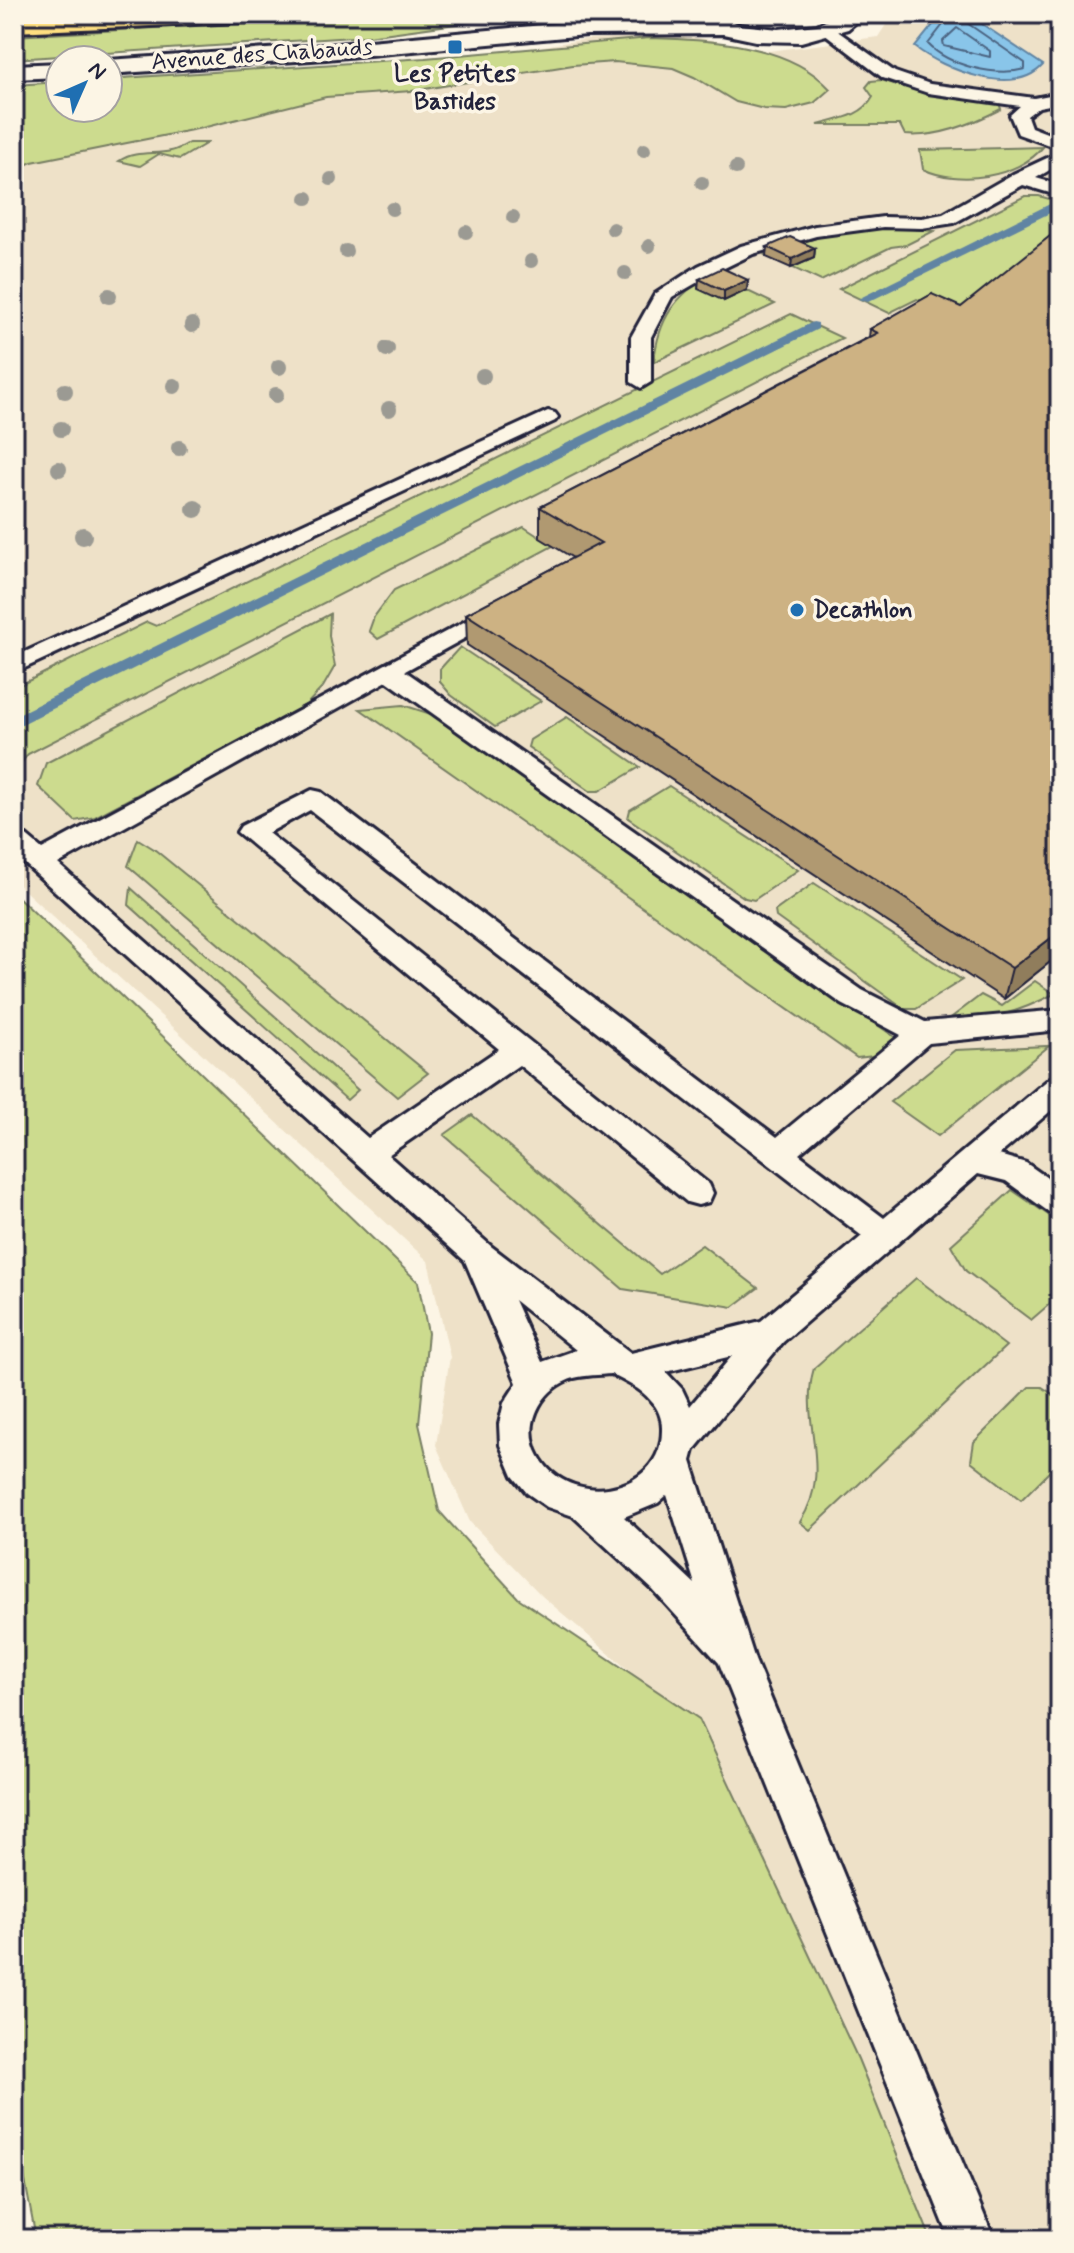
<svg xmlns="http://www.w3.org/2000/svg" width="1074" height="2253" viewBox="0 0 1074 2253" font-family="Mynerve,sans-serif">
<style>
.built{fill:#eee1c8}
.green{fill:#ccdb8e;stroke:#777e64;stroke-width:2}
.water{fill:#89c5e9;stroke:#6084a3;stroke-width:2}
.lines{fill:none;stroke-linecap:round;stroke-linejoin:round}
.shore{stroke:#4b6381;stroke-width:2}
.stream{fill:#6084a3;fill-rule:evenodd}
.lane-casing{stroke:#22223b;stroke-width:6}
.secondary-casing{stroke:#22223b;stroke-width:6}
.highway-casing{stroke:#22223b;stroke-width:6}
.lane{fill:#fcf5e5;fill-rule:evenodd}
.secondary{fill:#fcf5e5;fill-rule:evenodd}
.highway{fill:#fedf80;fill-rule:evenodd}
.tree{fill:#9b9a93}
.wall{fill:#b09971;stroke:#22223b;stroke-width:2}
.shaded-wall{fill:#907d5c;stroke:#22223b;stroke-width:2}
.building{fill:#cdb283;stroke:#22223b;stroke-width:2}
.poi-dot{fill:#1f6fb2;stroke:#fcf5e5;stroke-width:3}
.labels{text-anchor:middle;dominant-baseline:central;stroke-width:7;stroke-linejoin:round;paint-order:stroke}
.far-street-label{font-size:24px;fill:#22223b;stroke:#fcf5e5}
.far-poi-label{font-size:24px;font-weight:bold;fill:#22223b;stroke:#fcf5e5}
</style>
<rect width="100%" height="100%" fill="#fcf5e5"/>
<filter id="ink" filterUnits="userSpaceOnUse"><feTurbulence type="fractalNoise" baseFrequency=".0125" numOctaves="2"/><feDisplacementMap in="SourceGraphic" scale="16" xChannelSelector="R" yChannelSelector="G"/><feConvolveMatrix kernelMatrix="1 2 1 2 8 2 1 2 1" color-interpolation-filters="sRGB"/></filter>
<g filter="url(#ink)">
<polygon class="built" points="893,14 1060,14 1060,2239 162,2239 647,1686 542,1596 470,1522 436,1445 450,1357 428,1261 14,881 14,131 587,39 661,36 699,38 769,51 878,37"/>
<g class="green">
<polygon points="399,14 529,14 368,36 14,59 14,36"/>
<path d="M650,38C708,40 789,43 830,89L814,103L786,110L764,109L736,102L694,77L673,68L615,62L573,65L412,91L326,97L202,128L32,162L14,170V85L60,82V108H108V79L425,58Z"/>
<path d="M881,80L928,94L999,103L1001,109C974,123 936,138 905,135L900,125H818C838,119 862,117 873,97L866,87L871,81Z"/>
<path d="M189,143H207L180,159L159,154L140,166L119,161C136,150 153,155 171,151C177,150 183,146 189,143Z"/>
<path d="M1043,147C1018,178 958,186 923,169L920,150Z"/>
<polygon points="1025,196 1039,196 1060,202 1060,245 966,322 917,299 889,313 839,289"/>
<polygon points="890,227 934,231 906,245 891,247 821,281 765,255 819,237"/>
<path d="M712,274L775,304L654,362C658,319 675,295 712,274Z"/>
<polygon points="791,314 842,338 28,754 14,773 14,689 24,683 147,622 156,626"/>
<polygon points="524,527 553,546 378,639 369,631 374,617 394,590"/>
<polygon points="330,614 329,636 335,666 323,687 306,705 95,817 75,821 38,786 46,763"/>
<polygon points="460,647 541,701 495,727 451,695 440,682 440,669"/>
<polygon points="403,705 434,715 899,1040 882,1055 857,1058 360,709"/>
<polygon points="567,717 640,767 599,791 590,791 528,747 530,740"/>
<polygon points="669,786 798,870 754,900 745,898 628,818 630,810"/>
<polygon points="138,839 154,849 428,1073 397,1097 128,866"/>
<polygon points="814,883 962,980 916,1009 904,1009 776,917 775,911"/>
<polygon points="131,888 358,1090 347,1100 129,905"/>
<polygon points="14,893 418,1282 428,1333 419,1424 439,1511 518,1598 699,1719 858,2059 931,2239 36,2239 14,2122"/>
<path d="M1035,981L1054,994C1019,1012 992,1021 952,1017L981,995L1002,1006Z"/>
<polygon points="1049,1046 938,1136 890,1102 955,1050"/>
<polygon points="472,1115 660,1274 702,1245 758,1288 733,1307 623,1289 444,1135"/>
<polygon points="1012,1190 1060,1223 1060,1295 1031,1320 966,1271 951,1245"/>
<path d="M916,1278L1006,1346L810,1530L800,1522C835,1468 798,1422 814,1368Z"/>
<polygon points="1029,1387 1042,1387 1060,1399 1060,1461 1021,1500 971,1461 974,1442"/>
</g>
<path class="water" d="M967,14L1043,65C1014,98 943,69 915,47L941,15Z"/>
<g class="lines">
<g class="shore">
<path d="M947,14L946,21L928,44C949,66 996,77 1025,69V63L967,23L964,14"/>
<polygon points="957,28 990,51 990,57 944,46 943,41"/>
</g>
<g class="stream">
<polygon points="1060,199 1060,208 868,302 858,299"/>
<polygon points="813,322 818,323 818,329 14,728 14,716"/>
</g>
<defs>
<g id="lane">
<polygon points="829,25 895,72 930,84 1034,98 1060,93 1060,103 1039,107 1027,116 1031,127 1060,138 1060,149 1018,134 1010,115 1020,106 928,93 883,78 824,33 821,30"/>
<polygon points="1060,152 1060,164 1036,178 1060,185 1060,196 1023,185 954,223 922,228 883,227 816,236 753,254 712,274 672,297 651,337 651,382 641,388 631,382 631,337 655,294 698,266 741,246 815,226 883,217 922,218 943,214 1013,174"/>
<polygon points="548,411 555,413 558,417 555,421 14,673 14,657"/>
<path d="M501,602L509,604L513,609L509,614L405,671L862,990L925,1022L1060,1010V1030L929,1043L799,1154L884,1218L1050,1078L1060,1075V1103L999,1155L1026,1163L1060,1187V1215L1049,1212L1006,1181L978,1174L783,1342L694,1450L691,1461L755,1660L994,2239H950L719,1663L653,1590L573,1516L547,1507L527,1493L513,1476L500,1445L499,1424L504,1403L517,1383L465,1261L14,854V830L23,833L42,849ZM387,681L842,1004L901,1035L777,1137L321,792L312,790L241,826L237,832L499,1049L368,1138L58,864ZM310,810L862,1236L761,1321L631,1353L492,1247L388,1155L519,1065L687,1202L698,1205L709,1202L713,1193L709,1184L268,833ZM514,1300L576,1350L542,1362ZM732,1356L690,1406L682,1389L666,1372ZM611,1374C625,1382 641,1388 651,1401C658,1408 662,1418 662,1428C664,1497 562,1511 536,1450C524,1420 544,1387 574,1378C586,1375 599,1375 611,1374ZM667,1495L695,1584L624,1517L658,1503Z"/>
</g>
<g id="secondary">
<polygon points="691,14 717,14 740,25 779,29 817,25 840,14 865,14 848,29 801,42 756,41 723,34 587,35 326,59 108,74 108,60 326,45 587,21 695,19"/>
<polygon points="60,63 60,77 14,79 14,65"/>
</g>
<polygon id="highway" points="111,14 274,14 263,21 14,32 14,18"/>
</defs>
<use href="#lane" class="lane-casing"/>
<use href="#secondary" class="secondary-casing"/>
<use href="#highway" class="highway-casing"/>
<use href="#lane" class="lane"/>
<use href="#secondary" class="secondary"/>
<use href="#highway" class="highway"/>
</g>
<g class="tree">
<circle cx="644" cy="150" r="7"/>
<circle cx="736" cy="168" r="7"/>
<circle cx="331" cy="179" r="7"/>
<circle cx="702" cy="183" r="7"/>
<circle cx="307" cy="198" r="7"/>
<circle cx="392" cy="209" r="7"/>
<circle cx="513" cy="217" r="7"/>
<circle cx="613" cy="229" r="7"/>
<circle cx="466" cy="232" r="7"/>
<circle cx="649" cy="246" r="7"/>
<circle cx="346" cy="251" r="7"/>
<circle cx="531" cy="261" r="7"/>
<circle cx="625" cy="273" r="7"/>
<circle cx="109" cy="296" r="8"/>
<circle cx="192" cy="325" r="8"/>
<circle cx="387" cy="349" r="8"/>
<circle cx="279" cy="367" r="8"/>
<circle cx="483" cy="376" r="8"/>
<circle cx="174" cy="386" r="8"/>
<circle cx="65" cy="391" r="8"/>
<circle cx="276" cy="395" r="8"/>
<circle cx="389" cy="409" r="8"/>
<circle cx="61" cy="429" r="8"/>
<circle cx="179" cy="448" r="8"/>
<circle cx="59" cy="469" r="8"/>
<circle cx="195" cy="509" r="9"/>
<circle cx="83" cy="536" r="9"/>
</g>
<g class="wall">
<polygon points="767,247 815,248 814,258 791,268 766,257"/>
<polygon points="699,279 748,280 747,290 724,301 698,289"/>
<polygon points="932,294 1060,954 1004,999 467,645 466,614 573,558 540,538 540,507 869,337 870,329"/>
</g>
<g class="shaded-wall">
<polygon points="815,248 814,258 791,268 792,259"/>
<polygon points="748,280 747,290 724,301 724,291"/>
<polygon points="1060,931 1060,954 1004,999 1012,968"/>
</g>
<g class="building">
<polygon points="1060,228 1060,931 1012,968 466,614 601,543 540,507 878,333 870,329 932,294 961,307"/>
<polygon points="790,237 815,248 792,259 767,247"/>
<polygon points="722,268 748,280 724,291 699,279"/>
</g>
</g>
<g class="poi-dot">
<rect x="447" y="39" width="16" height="16" rx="4"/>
<circle cx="797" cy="610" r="8"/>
</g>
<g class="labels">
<g class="far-street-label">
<text transform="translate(262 55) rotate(-4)">Avenue des Chabauds</text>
</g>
<g class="far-poi-label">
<text x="455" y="74">Les Petites<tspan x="455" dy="28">Bastides</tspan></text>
<text x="813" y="610" text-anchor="start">Decathlon</text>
</g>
</g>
<rect width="1074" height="2253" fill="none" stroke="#fcf5e5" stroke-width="48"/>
<rect x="24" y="24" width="1026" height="2205" fill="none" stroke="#22223b" stroke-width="3" filter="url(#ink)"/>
<g transform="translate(84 84) rotate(45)"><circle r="38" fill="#fcf5e5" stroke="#a5a1a1" stroke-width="2"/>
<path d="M0-6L14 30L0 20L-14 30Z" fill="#1f6fb2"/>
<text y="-12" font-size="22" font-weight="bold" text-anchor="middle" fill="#22223b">N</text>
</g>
</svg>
